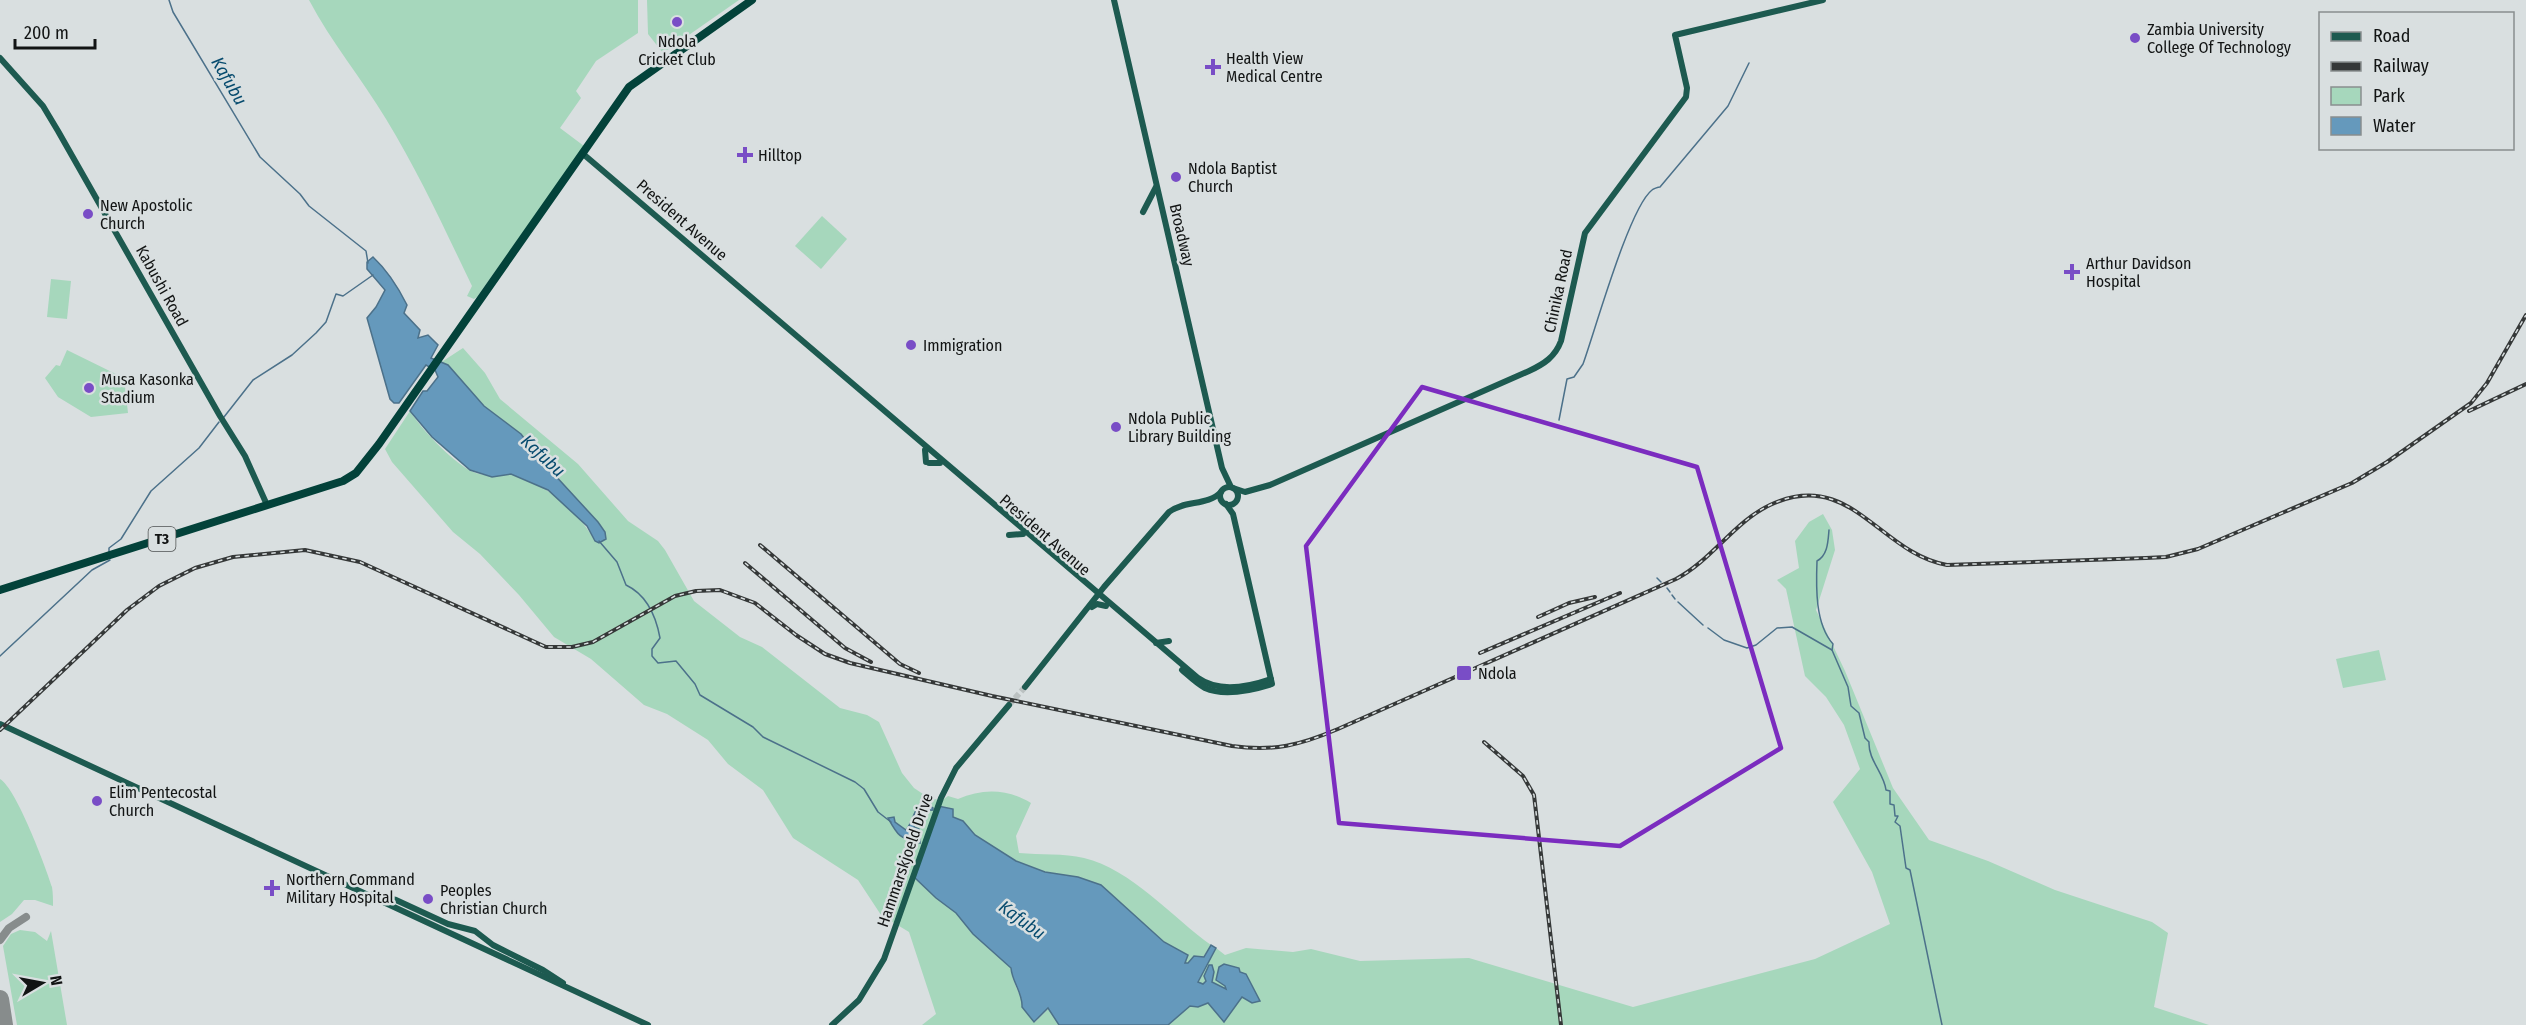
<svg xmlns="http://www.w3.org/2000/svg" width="2526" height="1025" viewBox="0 0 2526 1025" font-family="'Fira Sans Condensed',sans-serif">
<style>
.green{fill:#a6d7bc}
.water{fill:#6599bc;stroke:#4c718a;stroke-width:1.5}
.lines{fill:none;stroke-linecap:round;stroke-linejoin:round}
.stream{stroke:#4c718a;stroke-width:1.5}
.taxiway{stroke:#878c8c;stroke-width:8}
.runway{stroke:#878c8c;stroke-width:18}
.major-tunnel{stroke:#bbc1c1;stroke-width:6;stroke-dasharray:6 3;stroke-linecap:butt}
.major{stroke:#1d5a50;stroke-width:6}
.highway{stroke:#03423a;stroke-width:8}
.rail-casing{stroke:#353838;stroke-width:4}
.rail{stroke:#d9dfe0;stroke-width:1.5;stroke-dasharray:4.5;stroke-linecap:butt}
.marked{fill:none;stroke:#7b2cbf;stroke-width:4.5;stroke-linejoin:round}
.poi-dot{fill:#794dc6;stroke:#d9dfe0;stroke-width:2}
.labels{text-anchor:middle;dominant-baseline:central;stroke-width:5;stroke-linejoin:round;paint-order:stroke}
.shield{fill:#d9dfe0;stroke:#4e5151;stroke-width:1.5}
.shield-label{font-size:15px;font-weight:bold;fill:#121414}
.poi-label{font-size:16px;fill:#121414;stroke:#d9dfe0;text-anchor:start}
.street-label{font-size:16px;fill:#121414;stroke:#d9dfe0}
.water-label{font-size:18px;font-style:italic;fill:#074b6e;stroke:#d9dfe0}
</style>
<rect width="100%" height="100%" fill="#d9dfe0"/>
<g class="green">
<path d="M309,0H638V33L596,61L576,91L581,98L560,128L584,146L477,297L474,299L467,296L472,286C445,230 419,173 386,119C362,79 331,42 309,0Z"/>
<polygon points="647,0 739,0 663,53 648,34"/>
<polygon points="822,216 847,239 821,269 795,246"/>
<polygon points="51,279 71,281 67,319 47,317"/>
<path d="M463,348L485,373L500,399L578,464L628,521L658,541L665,550L694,601L740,637L762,647L840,708L867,715L879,722L902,773L914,788L926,796L941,801L948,796L958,799C983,788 1008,789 1031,803L1016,836L1019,853C1040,855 1064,853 1084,858C1131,869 1173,918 1211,945L1203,957H1194L1187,963H1184L1188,955L1164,942L1101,885L1078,877L1045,872L1016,861L975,835L963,821L953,817V809L938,806L914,876L936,898L956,913L973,934L1011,968C1013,986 1025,1006 1035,1022L1049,1008L1059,1025H922L936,1014L909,932L881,915L858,880L793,838L763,790L728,764L708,740L667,714L644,705L591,659L554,637L519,595L480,554L453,532L392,462L385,449L410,411C422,430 450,459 469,470C488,480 496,471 509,474C545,483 577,509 595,541L606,535L598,522L541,460L521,434L484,406L448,365L440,363Z"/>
<polygon points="67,350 124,378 128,413 91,417 58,397 45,378 56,365 60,366"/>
<polygon points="1823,514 1832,530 1835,550 1816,610 1845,671 1893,788 1929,840 1988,861 2055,890 2152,922 2168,933 2154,1007 2209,1025 1168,1025 1190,1006 1198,1007 1208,1003 1224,1021 1240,972 1238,968 1224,965 1216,980 1225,986 1226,989 1212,982 1214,972 1204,976 1206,980 1203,984 1198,982 1216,948 1225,955 1246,948 1293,952 1311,949 1360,961 1469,958 1633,1007 1815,959 1890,924 1872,872 1833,802 1860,769 1844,725 1826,697 1805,676 1786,589 1777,580 1799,568 1795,541 1809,522"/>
<polygon points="2379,650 2386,680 2343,688 2336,659"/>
<path d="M0,779C16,788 46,867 52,887C53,893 53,900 53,906L35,900H24L12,914L0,922Z"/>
<polygon points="20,930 35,932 47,941 51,931 67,1025 17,1025 3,946 11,934"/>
</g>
<g class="water">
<path d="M373,257C388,271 398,287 407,305L404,313L420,330L418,338L428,335L438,345L431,358L448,365L484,406L521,434L541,460L598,522L605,532L606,539L599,543L595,541L587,526L548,490L511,474L492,477L470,470L432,437L410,411L423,391H427L438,377L435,370L426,365L399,403H394L390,399L367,318L376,307L385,290L367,269V262Z"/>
<path d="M924,803L933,808V810L920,811L914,827L919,829L920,843C899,838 898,836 888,818L894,817L895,822L906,830C914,821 913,807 924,803Z"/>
<path d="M938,806L953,809V817L963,821L975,835L1016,861L1045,872L1078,877L1101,885L1164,942L1188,955L1185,963H1188L1194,956L1204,957L1211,945L1216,948L1198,982L1203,984L1206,981L1204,976L1209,965H1212L1214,972L1212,982L1226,989L1225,986L1216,980L1219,967L1224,964L1239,968L1240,972L1246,974L1260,1001L1252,1003L1242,997L1224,1022L1208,1003L1198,1007L1190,1006L1168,1025H1059L1048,1008L1034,1022L1022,1007C1023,993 1012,982 1011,968L973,934L956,913L936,898L913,876Z"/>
</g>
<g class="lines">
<g class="stream">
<polyline points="169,0 173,12 260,157 300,194 309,206 366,251 368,263"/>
<polyline points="224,417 253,380 292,355 316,333 326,322 336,294 343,296 373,275"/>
<path d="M1559,420L1567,379L1574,377L1583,364C1595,331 1629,208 1652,190C1653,189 1658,187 1660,187L1728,106L1749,63"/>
<path d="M1829,530C1828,541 1828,555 1817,561C1816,587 1815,624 1833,644L1832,650"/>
<path d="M599,541L617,562L626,585C647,595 656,616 660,638L652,649V656L658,663L676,661L695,684L700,695L753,727L763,737L855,782L864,789L878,812L891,822"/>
<polyline points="109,554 109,548 121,539 151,491 199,448 219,422"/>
<polyline points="1657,578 1661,582"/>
<polyline points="1667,588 1670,592"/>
<polyline points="1672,595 1675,599"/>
<polyline points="1678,602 1703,625"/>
<path d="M1708,628L1724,640L1747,648L1756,645L1777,628L1792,627L1832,650L1848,687L1851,706L1859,713L1865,738L1869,742C1868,760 1884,773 1886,790L1890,791V804L1894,805L1895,816H1898L1895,822L1900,826L1906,868L1910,870L1942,1025"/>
<polyline points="0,656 92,570 110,560"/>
</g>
<polyline class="taxiway" points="0,940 9,928 26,917"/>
<polyline class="runway" points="0,999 4,1025"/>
<polyline class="major-tunnel" points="1009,705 1025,687"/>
<g class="major">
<polyline points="1114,0 1222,468 1231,487"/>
<polyline points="0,58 43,106 58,131 220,416 245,456 267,505"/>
<path d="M582,153L1198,678C1219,693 1248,687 1271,679"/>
<polyline points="1143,212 1156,187"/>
<polyline points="925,450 926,462"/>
<polyline points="929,463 940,463"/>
<circle cx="1229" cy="496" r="9"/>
<path d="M1233,488L1245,492L1270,485L1529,371C1544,364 1555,357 1561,341L1585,233L1686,97L1687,88L1675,35L1823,0"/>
<polyline points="1009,535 1023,534"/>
<polyline points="1092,607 1097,604 1106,606"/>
<polyline points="1156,643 1169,641"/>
<path d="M1182,670C1189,676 1197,684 1205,688C1225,697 1253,690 1272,684L1233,514L1226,504"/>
<path d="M1025,687L1104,587L1169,512C1184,500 1208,506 1221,492"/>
<polyline points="0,724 648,1025"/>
<polyline points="373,894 396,900 448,924 475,931 493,945 543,970 563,983"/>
<polyline points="832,1025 859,1000 884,959 941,798 956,768 1009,705"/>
</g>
<polyline class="highway" points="0,590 343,481 356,473 379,444 629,87 752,0"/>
<defs>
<g id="rail">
<polyline points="2469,411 2526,384"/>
<polyline points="760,545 900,664 919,673"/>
<polyline points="745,563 845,648 871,662"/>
<polyline points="1538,617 1569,603 1595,597"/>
<polyline points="1480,653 1620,593"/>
<path d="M0,730L127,610L159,586L195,568L233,557L305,550L360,562L546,647H572L593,642L675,596L696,591L720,590L755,603L796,635L825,654L850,663L992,696L1232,746C1274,752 1300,745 1338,729L1676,579C1712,560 1734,522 1770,505C1850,467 1879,553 1947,565L2146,558L2166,557L2198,549L2352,483L2387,462L2471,403L2487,383L2526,315"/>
<polyline points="1484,742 1523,776 1534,795 1561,1025"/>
</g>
</defs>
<use href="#rail" class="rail-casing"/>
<use href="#rail" class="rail"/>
</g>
<path class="marked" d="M1422,387L1697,467L1781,748L1620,846L1339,823L1306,546Z"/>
<g class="poi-dot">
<circle cx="677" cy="22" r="6"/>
<circle cx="2135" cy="38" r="6"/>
<path d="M1210 58h6v6h6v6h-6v6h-6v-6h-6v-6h6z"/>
<path d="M742 146h6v6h6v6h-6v6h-6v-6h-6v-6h6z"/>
<circle cx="1176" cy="177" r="6"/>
<circle cx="88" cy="214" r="6"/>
<path d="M2069 263h6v6h6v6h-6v6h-6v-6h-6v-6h6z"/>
<circle cx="911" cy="345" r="6"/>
<circle cx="89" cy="388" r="6"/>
<circle cx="1116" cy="427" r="6"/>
<rect x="1456" y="665" width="16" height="16" rx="3"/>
<circle cx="97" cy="801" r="6"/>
<path d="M269 879h6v6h6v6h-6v6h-6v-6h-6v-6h6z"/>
<circle cx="428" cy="899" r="6"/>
</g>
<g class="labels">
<rect class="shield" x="148.5" y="527" width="27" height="24" rx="4.5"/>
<g class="shield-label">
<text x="162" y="539">T3</text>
</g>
<g class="poi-label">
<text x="2147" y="29">Zambia University<tspan x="2147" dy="18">College Of Technology</tspan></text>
<text x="677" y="41" text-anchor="middle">Ndola<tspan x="677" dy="18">Cricket Club</tspan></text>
<text x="1226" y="58">Health View<tspan x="1226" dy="18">Medical Centre</tspan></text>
<text x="758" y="155">Hilltop</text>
<text x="1188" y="168">Ndola Baptist<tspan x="1188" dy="18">Church</tspan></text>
<text x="100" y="205">New Apostolic<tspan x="100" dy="18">Church</tspan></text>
<text x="2086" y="263">Arthur Davidson<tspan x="2086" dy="18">Hospital</tspan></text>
<text x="923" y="345">Immigration</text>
<text x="101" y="379">Musa Kasonka<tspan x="101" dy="18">Stadium</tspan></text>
<text x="1128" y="418">Ndola Public<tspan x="1128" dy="18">Library Building</tspan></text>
<text x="1478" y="673">Ndola</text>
<text x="109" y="792">Elim Pentecostal<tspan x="109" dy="18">Church</tspan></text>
<text x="286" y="879">Northern Command<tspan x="286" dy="18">Military Hospital</tspan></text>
<text x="440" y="890">Peoples<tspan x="440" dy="18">Christian Church</tspan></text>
</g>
<g class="street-label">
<text transform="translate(682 220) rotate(41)">President Avenue</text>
<text transform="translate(1182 235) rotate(77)">Broadway</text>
<text transform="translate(162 286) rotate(61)">Kabushi Road</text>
<text transform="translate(1558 291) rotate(-78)">Chinika Road</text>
<text transform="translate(1045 535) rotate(41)">President Avenue</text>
<text transform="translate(905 860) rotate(-71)">Hammarskjoeld Drive</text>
</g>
<g class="water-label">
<text transform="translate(229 81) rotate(60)">Kafubu</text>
<text transform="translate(543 456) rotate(43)">Kafubu</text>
<text transform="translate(1022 920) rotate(36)">Kafubu</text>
</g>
</g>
<rect x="2319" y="12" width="195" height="138" fill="#d9dfe0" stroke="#898e8e" stroke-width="1.5"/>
<rect x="2331" y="32" width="30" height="9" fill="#1d5a50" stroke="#898e8e" stroke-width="1.5"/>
<text x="2373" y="42" font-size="18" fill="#121414">Road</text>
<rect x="2331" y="62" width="30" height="9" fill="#353838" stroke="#898e8e" stroke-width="1.5"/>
<text x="2373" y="72" font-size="18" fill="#121414">Railway</text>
<rect x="2331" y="87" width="30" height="18" fill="#a6d7bc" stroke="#898e8e" stroke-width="1.5"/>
<text x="2373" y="102" font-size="18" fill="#121414">Park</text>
<rect x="2331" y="117" width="30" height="18" fill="#6599bc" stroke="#898e8e" stroke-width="1.5"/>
<text x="2373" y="132" font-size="18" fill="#121414">Water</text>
<g transform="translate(42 983) rotate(80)" stroke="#d9dfe0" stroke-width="4.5" paint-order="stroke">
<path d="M0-4.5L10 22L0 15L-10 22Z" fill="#121414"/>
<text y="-9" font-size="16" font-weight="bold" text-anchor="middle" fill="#121414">N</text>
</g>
<path d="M15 39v9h80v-9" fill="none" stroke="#121414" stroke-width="3"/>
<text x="24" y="39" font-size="18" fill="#121414" stroke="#d9dfe0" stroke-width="4.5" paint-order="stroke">200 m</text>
</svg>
